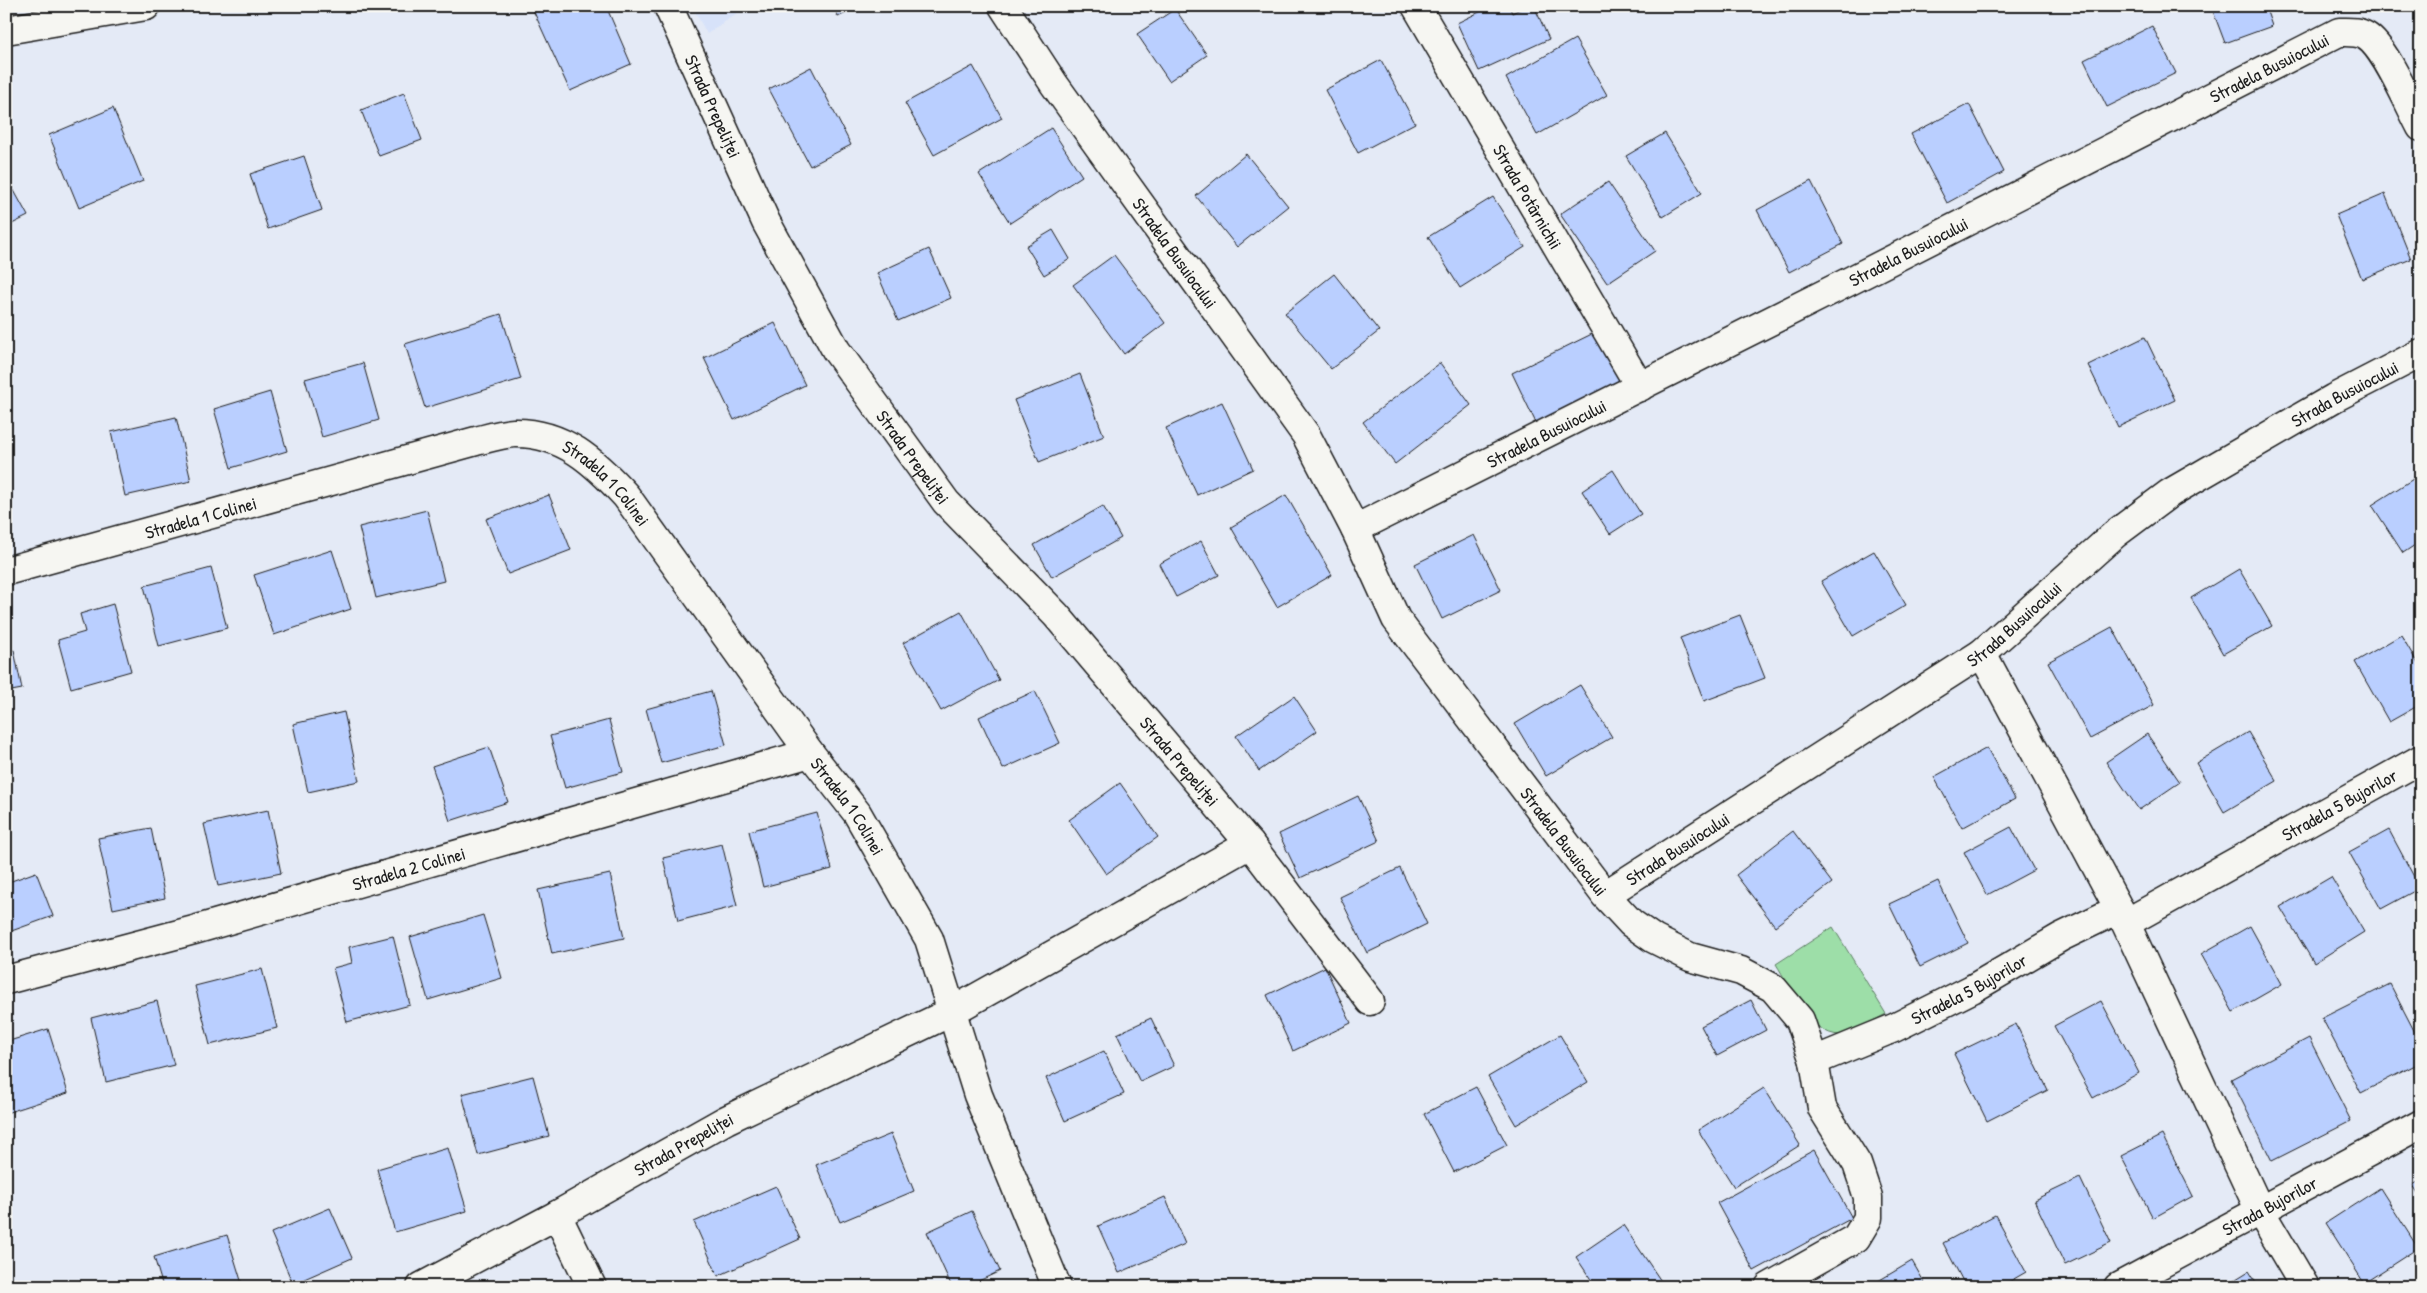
<svg xmlns="http://www.w3.org/2000/svg" width="2427" height="1293" viewBox="0 0 2427 1293" font-family="'Patrick Hand',sans-serif">
<style>
.built{fill:#d7e2f9}
.green{fill:#9ddea8;stroke:#5c7d62}
.building{fill:#bacfff;stroke:#1c1c1c}
.lines{fill:none;stroke-linecap:round;stroke-linejoin:round}
.minor-casing{stroke:#1c1c1c;stroke-width:31}
.minor{stroke:#f6f6f2;stroke-width:28}
.labels{text-anchor:middle;dominant-baseline:central;stroke-width:4;stroke-linejoin:round;paint-order:stroke}
.street-label{font-size:18px;fill:#1c1c1c;stroke:#f6f6f2}
</style>
<rect width="100%" height="100%" fill="#e4eaf6"/>
<filter id="ink" filterUnits="userSpaceOnUse"><feTurbulence type="fractalNoise" baseFrequency=".02" numOctaves="2"/><feDisplacementMap in="SourceGraphic" scale="10" xChannelSelector="R" yChannelSelector="G"/><feConvolveMatrix kernelMatrix="1 2 1 2 8 2 1 2 1" color-interpolation-filters="sRGB"/></filter>
<g filter="url(#ink)">
<polygon class="built" points="692,6 747,6 707,34"/>
<path class="green" d="M1833,927L1886,1014C1876,1019 1850,1035 1841,1035C1808,1035 1791,987 1776,964Z"/>
<g class="building">
<polygon points="541,6 606,6 631,64 570,91 533,10"/>
<polygon points="833,6 860,6 838,17"/>
<polygon points="1492,6 1509,6 1512,13 1526,6 1534,6 1549,39 1479,71 1457,23"/>
<polygon points="2211,6 2265,6 2272,26 2225,43"/>
<polygon points="1175,9 1207,55 1169,81 1137,34"/>
<polygon points="2152,26 2176,73 2107,107 2084,60"/>
<polygon points="1575,39 1607,95 1537,135 1506,78"/>
<polygon points="1381,60 1415,123 1358,153 1325,90"/>
<polygon points="973,66 1002,118 934,155 905,103"/>
<polygon points="811,67 851,145 810,166 769,89"/>
<polygon points="404,93 422,140 379,156 361,110"/>
<polygon points="1969,104 2004,172 1947,203 1911,134"/>
<polygon points="113,108 143,181 79,208 49,135"/>
<polygon points="1051,128 1082,176 1010,223 979,174"/>
<polygon points="1665,133 1702,193 1663,217 1626,156"/>
<polygon points="1246,154 1288,206 1237,247 1196,196"/>
<polygon points="304,156 322,210 268,229 250,174"/>
<polygon points="6,176 28,216 6,227"/>
<polygon points="1811,181 1843,244 1789,272 1757,210"/>
<polygon points="1608,182 1655,251 1607,283 1560,214"/>
<polygon points="2385,194 2411,259 2362,279 2336,215"/>
<polygon points="1493,197 1525,247 1460,288 1428,237"/>
<polygon points="1053,230 1070,259 1044,275 1026,246"/>
<polygon points="929,249 951,298 898,321 877,273"/>
<polygon points="1114,255 1165,323 1124,354 1073,285"/>
<polygon points="1334,274 1379,331 1331,369 1285,313"/>
<polygon points="501,314 521,379 425,408 405,344"/>
<polygon points="775,323 805,385 734,420 704,358"/>
<polygon points="1598,331 1621,381 1536,423 1512,373"/>
<polygon points="2145,337 2175,400 2118,427 2088,365"/>
<polygon points="363,363 379,420 322,437 305,379"/>
<polygon points="1440,363 1471,405 1395,464 1363,422"/>
<polygon points="1080,374 1104,436 1039,462 1014,400"/>
<polygon points="270,392 287,451 231,468 214,409"/>
<polygon points="1222,402 1253,469 1197,495 1166,428"/>
<polygon points="176,417 191,481 125,496 111,432"/>
<polygon points="1613,470 1641,514 1610,534 1582,491"/>
<polygon points="2421,474 2421,541 2403,553 2372,505"/>
<polygon points="549,495 571,550 508,574 486,519"/>
<polygon points="1286,495 1332,575 1277,607 1231,527"/>
<polygon points="1103,506 1121,538 1052,577 1034,545"/>
<polygon points="427,510 444,581 376,598 359,527"/>
<polygon points="1474,535 1501,590 1442,619 1415,564"/>
<polygon points="1201,541 1219,575 1176,597 1159,564"/>
<polygon points="332,550 351,609 274,635 254,575"/>
<polygon points="1874,551 1906,605 1853,636 1821,581"/>
<polygon points="211,568 227,628 159,646 144,586"/>
<polygon points="2239,569 2272,626 2223,654 2191,598"/>
<polygon points="113,604 131,671 71,688 58,640 85,632 80,614"/>
<polygon points="961,611 999,680 941,711 903,643"/>
<polygon points="1740,615 1765,678 1704,701 1680,638"/>
<polygon points="2112,627 2154,705 2090,739 2048,662"/>
<polygon points="2401,635 2421,669 2421,704 2389,722 2355,662"/>
<polygon points="14,650 22,689 6,692 6,652"/>
<polygon points="1580,685 1612,737 1546,776 1515,724"/>
<polygon points="711,691 726,745 661,763 646,709"/>
<polygon points="1035,691 1060,743 1003,769 979,717"/>
<polygon points="1294,696 1317,731 1259,771 1236,736"/>
<polygon points="344,712 359,781 308,792 293,724"/>
<polygon points="609,720 623,772 565,788 550,736"/>
<polygon points="2248,732 2277,781 2224,812 2196,763"/>
<polygon points="2147,734 2180,782 2139,810 2106,762"/>
<polygon points="489,747 508,802 450,821 432,766"/>
<polygon points="1987,748 2015,799 1962,828 1934,777"/>
<polygon points="1120,783 1158,837 1106,874 1069,820"/>
<polygon points="1358,796 1379,841 1300,878 1279,834"/>
<polygon points="268,810 281,873 218,886 204,824"/>
<polygon points="817,813 832,869 763,887 749,831"/>
<polygon points="2011,827 2034,870 1987,895 1964,852"/>
<polygon points="151,828 165,898 113,909 98,838"/>
<polygon points="2389,830 2420,888 2381,909 2349,852"/>
<polygon points="1793,831 1832,883 1775,926 1736,875"/>
<polygon points="722,844 737,906 678,921 663,858"/>
<polygon points="1400,868 1427,924 1367,953 1340,897"/>
<polygon points="36,872 53,916 6,933 6,883"/>
<polygon points="610,874 624,938 552,954 538,890"/>
<polygon points="2331,877 2364,932 2314,963 2280,907"/>
<polygon points="1938,881 1968,943 1920,967 1889,904"/>
<polygon points="483,915 502,978 428,1000 410,937"/>
<polygon points="2250,926 2282,984 2233,1012 2201,954"/>
<polygon points="393,936 410,1005 347,1022 333,968 352,963 349,947"/>
<polygon points="1325,967 1351,1023 1293,1051 1267,995"/>
<polygon points="262,969 277,1028 210,1045 195,986"/>
<polygon points="2390,984 2421,1044 2421,1062 2361,1093 2322,1018"/>
<polygon points="1751,1000 1766,1030 1717,1056 1701,1026"/>
<polygon points="157,1001 174,1065 106,1082 91,1018"/>
<polygon points="2101,1001 2139,1073 2093,1098 2054,1026"/>
<polygon points="1151,1018 1174,1066 1140,1082 1117,1034"/>
<polygon points="2016,1024 2048,1090 1987,1121 1954,1054"/>
<polygon points="48,1029 68,1093 6,1113 6,1042"/>
<polygon points="1560,1035 1588,1082 1516,1125 1488,1077"/>
<polygon points="2309,1038 2351,1121 2272,1161 2231,1079"/>
<polygon points="1104,1051 1124,1094 1065,1121 1046,1078"/>
<polygon points="533,1076 549,1136 478,1155 462,1094"/>
<polygon points="1476,1087 1507,1145 1454,1172 1424,1114"/>
<polygon points="1764,1088 1800,1145 1734,1187 1698,1130"/>
<polygon points="891,1134 914,1191 840,1222 816,1165"/>
<polygon points="2162,1135 2193,1196 2153,1218 2121,1156"/>
<polygon points="448,1148 467,1211 395,1232 377,1169"/>
<polygon points="1814,1150 1852,1218 1754,1271 1717,1203"/>
<polygon points="2080,1178 2111,1243 2065,1265 2034,1200"/>
<polygon points="2421,1180 2421,1198 2413,1185"/>
<polygon points="776,1186 800,1239 718,1276 694,1222"/>
<polygon points="2380,1188 2418,1248 2364,1283 2326,1223"/>
<polygon points="1165,1197 1185,1244 1119,1273 1098,1226"/>
<polygon points="330,1208 352,1258 293,1284 271,1233"/>
<polygon points="972,1211 1000,1271 966,1287 952,1287 927,1232"/>
<polygon points="1995,1215 2026,1272 2000,1287 1966,1287 1943,1243"/>
<polygon points="1623,1225 1665,1287 1596,1287 1576,1257"/>
<polygon points="227,1235 243,1287 163,1287 154,1257"/>
<polygon points="1912,1261 1927,1287 1868,1287"/>
<polygon points="2249,1271 2259,1287 2223,1287"/>
</g>
<g class="lines">
<defs>
<g id="minor">
<path id="s1" d="M668,6L766,222L836,350L946,502L1056,615L1250,844L1370,1001"/>
<path id="s2" d="M1003,6L1054,84L1306,435L1355,529L1396,619L1605,895L1631,923L1654,939L1690,957L1741,971L1773,988L1800,1020L1814,1061L1822,1108L1857,1164L1868,1197V1218L1856,1238L1769,1287"/>
<path id="s3" d="M1416,6L1640,387"/>
<polyline points="6,30 146,6"/>
<path id="s4" d="M1355,529L1842,285L2339,32C2349,32 2358,31 2366,36C2386,48 2409,105 2421,127"/>
<path id="s5" d="M6,571L476,441C488,438 501,434 514,433C563,432 595,462 626,496L810,753L857,813L929,939L978,1095L1057,1287"/>
<polyline points="1982,653 2119,909 2260,1211 2305,1287"/>
<path id="s6" d="M1605,895L1982,653L2115,534L2170,493L2334,398L2421,353"/>
<path id="s7" d="M2126,923L2421,759"/>
<path id="s8" d="M6,980L194,930L810,753"/>
<path id="s9" d="M1814,1061L1894,1028L1972,989L2061,937L2119,909"/>
<polyline points="557,1215 592,1287"/>
<path id="s10" d="M421,1287L557,1215L726,1120L951,1012L1250,844"/>
<path id="s11" d="M2118,1287L2421,1124"/>
</g>
</defs>
<use href="#minor" class="minor-casing"/>
<use href="#minor" class="minor"/>
</g>
</g>
<g class="labels">
<g class="street-label">
<text stroke="none"><textPath href="#s4" startOffset="1024">Stradela Busuiocului</textPath></text>
<text stroke="none"><textPath href="#s1" startOffset="110">Strada Prepeliței</textPath></text>
<text stroke="none"><textPath href="#s3" startOffset="221">Strada Potârnichii</textPath></text>
<text stroke="none"><textPath href="#s4" startOffset="619">Stradela Busuiocului</textPath></text>
<text stroke="none"><textPath href="#s2" startOffset="301">Stradela Busuiocului</textPath></text>
<text stroke="none"><textPath href="#s6" startOffset="896">Strada Busuiocului</textPath></text>
<text stroke="none"><textPath href="#s4" startOffset="214">Stradela Busuiocului</textPath></text>
<text stroke="none"><textPath href="#s1" startOffset="515">Strada Prepeliței</textPath></text>
<text stroke="none"><textPath href="#s5" startOffset="636">Stradela 1 Colinei</textPath></text>
<text stroke="none"><textPath href="#s5" startOffset="202">Stradela 1 Colinei</textPath></text>
<text stroke="none"><textPath href="#s6" startOffset="491">Strada Busuiocului</textPath></text>
<text stroke="none"><textPath href="#s1" startOffset="920">Strada Prepeliței</textPath></text>
<text stroke="none"><textPath href="#s7" startOffset="244">Stradela 5 Bujorilor</textPath></text>
<text stroke="none"><textPath href="#s5" startOffset="1041">Stradela 1 Colinei</textPath></text>
<text stroke="none"><textPath href="#s2" startOffset="1009">Stradela Busuiocului</textPath></text>
<text stroke="none"><textPath href="#s6" startOffset="86">Strada Busuiocului</textPath></text>
<text stroke="none"><textPath href="#s8" startOffset="418">Stradela 2 Colinei</textPath></text>
<text stroke="none"><textPath href="#s9" startOffset="171">Stradela 5 Bujorilor</textPath></text>
<text stroke="none"><textPath href="#s10" startOffset="299">Strada Prepeliței</textPath></text>
<text stroke="none"><textPath href="#s11" startOffset="172">Strada Bujorilor</textPath></text>
</g>
</g>
<rect width="2427" height="1293" fill="none" stroke="#f6f6f2" stroke-width="25"/>
<rect x="12" y="12" width="2402" height="1268" fill="none" stroke="#1c1c1c" stroke-width="2" filter="url(#ink)"/>
</svg>
